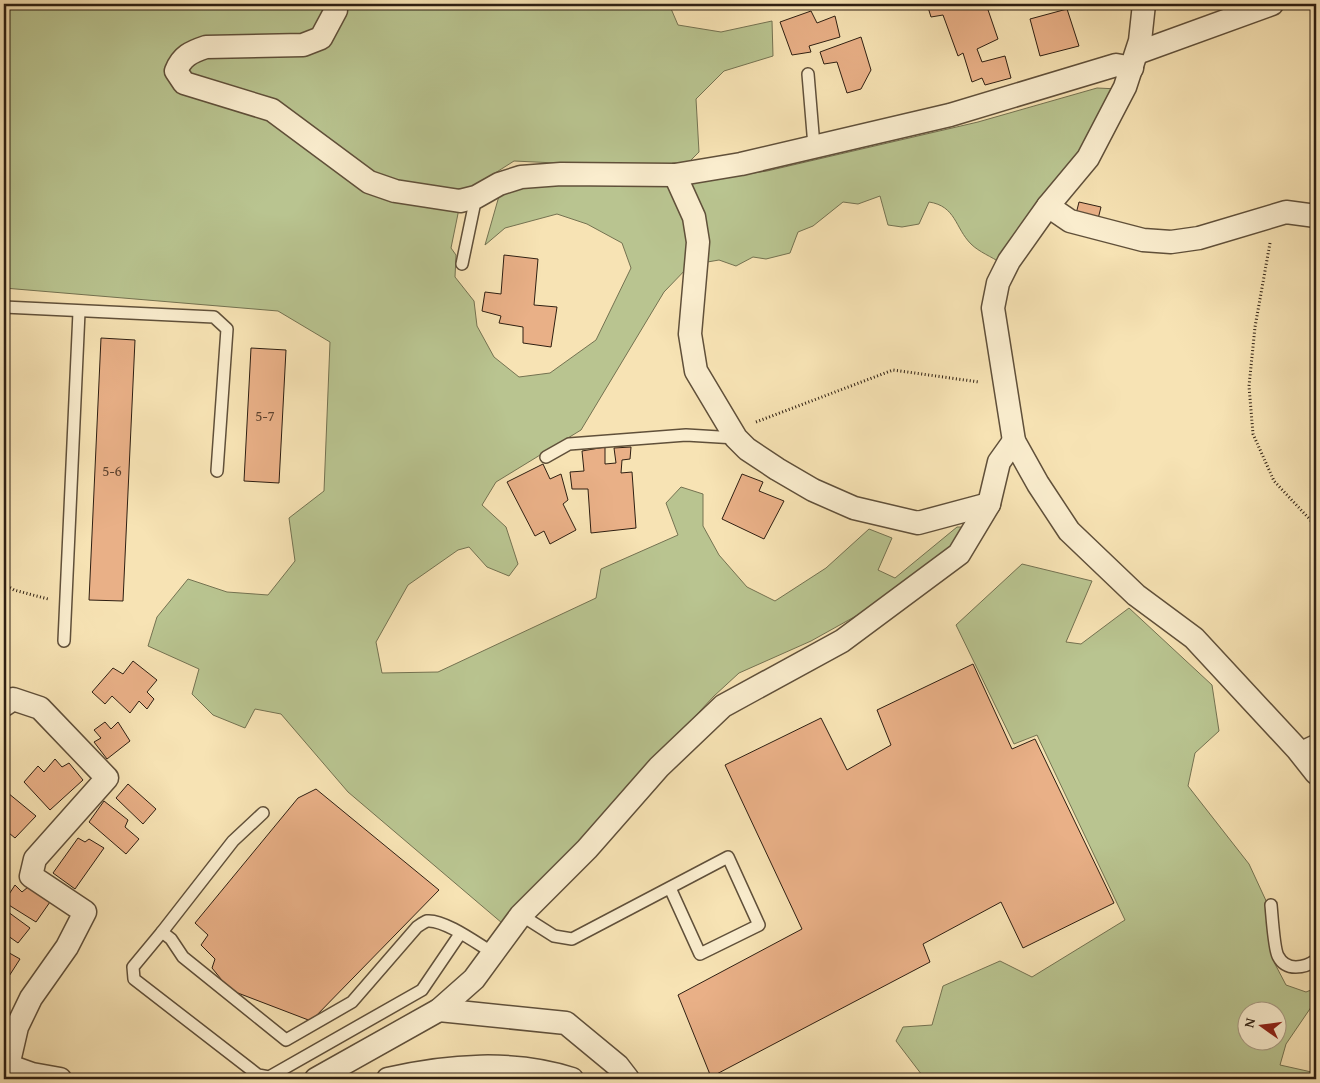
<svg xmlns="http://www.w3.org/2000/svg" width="1320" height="1083" viewBox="0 0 1320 1083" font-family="'Gentium Book Plus',serif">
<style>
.green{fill:#b9c490;stroke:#747251;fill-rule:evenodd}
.building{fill:#e9b087;stroke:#2e1f12}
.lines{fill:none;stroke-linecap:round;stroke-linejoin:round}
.service-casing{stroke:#60503a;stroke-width:14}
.minor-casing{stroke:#60503a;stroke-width:25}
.path{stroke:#2e1f12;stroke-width:3;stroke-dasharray:1 2.5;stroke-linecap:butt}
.service{stroke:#faedce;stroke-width:11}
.minor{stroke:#faedce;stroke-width:22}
.labels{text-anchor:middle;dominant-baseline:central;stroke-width:4.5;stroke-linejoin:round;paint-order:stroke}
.number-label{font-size:15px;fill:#5d432f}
</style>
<rect width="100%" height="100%" fill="#f7e3b4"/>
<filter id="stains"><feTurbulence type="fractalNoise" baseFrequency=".004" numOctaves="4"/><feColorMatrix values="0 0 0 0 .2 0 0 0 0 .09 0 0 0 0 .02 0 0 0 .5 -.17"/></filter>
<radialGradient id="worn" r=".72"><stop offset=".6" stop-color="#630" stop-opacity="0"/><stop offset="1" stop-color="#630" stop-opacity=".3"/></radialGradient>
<g class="green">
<path d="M4,4H669L678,25L721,32L772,21L773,56L724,71L696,99L699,152L682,169L514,161L462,194L451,248L456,255L455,277L474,301L477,326L494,357L519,377L550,373L596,340L631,268L622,243L587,224L557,214L505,228L485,245L499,196L535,183H687L767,171L978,122L1097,88L1119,89L1078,164L1001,263C992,257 979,252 971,244C955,228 956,206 929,202L919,224L902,227L888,225L880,196L858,204L843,202L813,226L798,232L790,253L766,259L753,257L736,266L719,260L690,265L664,292L581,430L496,482L482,505L506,527L518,564L509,576L487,567L469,547L458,550L408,585L376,642L382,673L438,672L596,598L601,569L678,535L666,503L681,487L703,494V526L719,555L747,587L775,601L826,568L869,529L892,538L878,570L895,578L957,527H971L934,565L890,597L811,641L739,673L714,696L502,923L348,792L281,714L255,709L245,728L213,715L192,694L199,669L148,646L157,617L188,579L227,592L268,595L295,561L289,518L324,491L330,342L278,311L4,288Z"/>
<path d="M1022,564L1092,581L1066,642L1081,644L1129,608L1212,685L1219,731L1195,753L1188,786L1249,864L1268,905L1275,964L1286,985L1306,992L1316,988V1000L1286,1044L1280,1065L1316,1073V1079H1270L1258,1076L1256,1079H925L896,1041L903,1027L932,1025L943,986L1000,961L1032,977L1125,920L1037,735L1014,744L956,625ZM1248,1010H1278V1040H1248Z"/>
</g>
<g class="building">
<polygon points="927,4 986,4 998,39 977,49 982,62 1005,56 1011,78 985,85 982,78 972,82 963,53 958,56 943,15 931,17"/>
<polygon points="1067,9 1079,46 1040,56 1030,19"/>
<polygon points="811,11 817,23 835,16 840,37 809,46 811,52 792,55 780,22"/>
<polygon points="861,37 871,70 861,89 847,93 837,62 824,64 820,52"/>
<polygon points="1079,202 1101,207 1097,223 1075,218"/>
<polygon points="504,255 538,259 534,305 557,307 551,347 523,343 523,327 499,323 501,316 482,311 485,292 501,294"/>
<polygon points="101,338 135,340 123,601 89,600"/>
<polygon points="251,348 286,350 279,483 244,481"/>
<polygon points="605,447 605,464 616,463 614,448 631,447 630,459 622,460 621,473 632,472 636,528 591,533 588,489 572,489 570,472 584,471 582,451"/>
<polygon points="543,464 550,479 561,474 568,500 563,504 576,530 550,544 544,531 535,536 507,482"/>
<polygon points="742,474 763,482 759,491 784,501 764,539 722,519"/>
<polygon points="133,661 157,680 147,692 154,699 147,709 139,701 130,713 112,696 105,704 92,692 113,668 123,674"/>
<polygon points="973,664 1012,749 1035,739 1114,903 1023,948 1001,902 923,944 930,962 711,1077 678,995 802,929 725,765 821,718 847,770 891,745 877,710"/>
<polygon points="105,722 111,729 118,722 130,741 107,759 94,742 101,738 94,730"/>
<polygon points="55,759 62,767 69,763 83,780 50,810 24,782 38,766 44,772"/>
<polygon points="128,784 156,809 143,824 116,798"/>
<polygon points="316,789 439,890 311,1021 230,990 212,968 215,959 201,945 208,935 195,923 298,798"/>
<polygon points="8,793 36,816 15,838 4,829 4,798"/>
<polygon points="104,801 128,820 125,827 139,839 126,854 89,822"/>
<polygon points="78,838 85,842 89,839 104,848 75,889 53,873"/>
<polygon points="15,885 22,892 28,887 50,902 36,922 4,902"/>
<polygon points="4,909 30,928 18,943 4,933"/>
<polygon points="4,950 20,959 4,984"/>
</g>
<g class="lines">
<defs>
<g id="service">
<polyline points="808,74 814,146"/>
<polyline points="462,264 476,197"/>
<polyline points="4,307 214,317 227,329 217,471"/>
<polyline points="546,457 569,444 686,435 736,438"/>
<polyline points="64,641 79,312"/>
<polyline points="1297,749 1316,740"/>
<path d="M1271,905C1272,915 1274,949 1278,956C1286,972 1305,968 1316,960"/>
<polyline points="521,915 554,936 572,939 728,857 759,925 700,954 670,888"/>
<polyline points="162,932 233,841 263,813"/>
<path d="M460,934L422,990L269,1077L258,1075L134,979L133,967L162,932L171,939L183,957L286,1040L352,1002L417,927C420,925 424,922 427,921C444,919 478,944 493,953"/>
</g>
<g id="minor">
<path d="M336,4V10L321,38L303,45L206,47C191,52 182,56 176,71L184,83L272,110L369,182L395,191L460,201L476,197L499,184L521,177L561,174L675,175L741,164L950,115L1116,65L1132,68"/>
<polyline points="1144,4 1140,41 1125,87 1088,158 1048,206 1009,261 998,283 993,308 1014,441 1038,484 1069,531 1136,595 1194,638 1297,749 1316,773"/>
<polyline points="1137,53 1272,4"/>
<polyline points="675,175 694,217 698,242 690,334 696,371 736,438 747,449 777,469 813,490 854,508 918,523 989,504"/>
<polyline points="1048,206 1070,221 1143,240 1171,242 1199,238 1286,212 1316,216"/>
<polyline points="4,705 13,699 40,708 107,778 35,859 31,876 85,912 67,947 31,998 17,1027 8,1066"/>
<polyline points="439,1010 566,1023 618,1066 628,1079"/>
<polyline points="4,1064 32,1074 60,1079"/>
<polyline points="316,1079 439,1010 474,979 521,915 587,849 659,767 723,706 842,641 959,554 989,504 999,462 1014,441"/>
<path d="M388,1079C447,1065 515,1060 572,1079"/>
</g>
</defs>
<use href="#service" class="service-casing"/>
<use href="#minor" class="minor-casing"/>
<g class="path">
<polyline points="1270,243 1255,327 1249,386 1253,434 1274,481 1316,526"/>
<polyline points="756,422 893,370 979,382"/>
<polyline points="4,584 14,590 48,599"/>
</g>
<use href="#service" class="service"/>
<use href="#minor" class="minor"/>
</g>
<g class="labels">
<g class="number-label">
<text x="265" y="415">5-7</text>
<text x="112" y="470">5-6</text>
</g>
</g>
<rect width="1320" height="1083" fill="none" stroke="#f7e3b4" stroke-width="20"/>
<rect x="5" y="5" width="1310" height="1073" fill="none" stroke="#2e1f12" stroke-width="2.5"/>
<rect x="10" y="10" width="1300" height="1063" fill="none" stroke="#2e1f12"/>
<g transform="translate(1262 1026) rotate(284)"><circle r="24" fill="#faedce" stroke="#a89b83"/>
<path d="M0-4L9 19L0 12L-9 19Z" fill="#8f2418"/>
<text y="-8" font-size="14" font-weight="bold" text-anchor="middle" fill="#2e1f12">N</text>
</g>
<rect width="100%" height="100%" filter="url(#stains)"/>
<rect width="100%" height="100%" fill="url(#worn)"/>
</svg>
